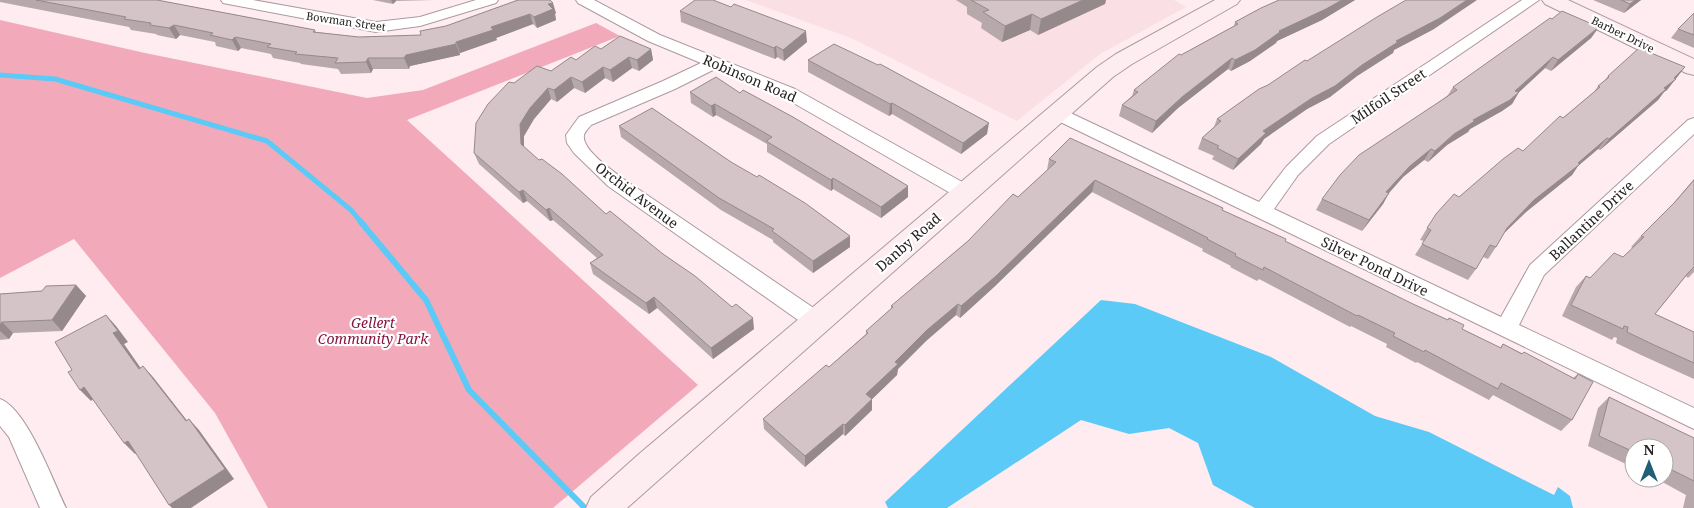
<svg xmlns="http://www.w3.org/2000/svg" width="1694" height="508" viewBox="0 0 1694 508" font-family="'Noto Serif',serif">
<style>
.built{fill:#fadfe4}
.green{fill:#f2aabb}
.water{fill:#5ccaf6}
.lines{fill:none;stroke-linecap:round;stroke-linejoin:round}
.stream-far1{stroke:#5ccaf6;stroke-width:5}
.stream{stroke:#5ccaf6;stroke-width:6}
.street-casing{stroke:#ab9a9e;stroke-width:2}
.secondary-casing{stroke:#ab9a9e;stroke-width:2}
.street{fill:#fff;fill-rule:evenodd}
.secondary{fill:#fdedf0;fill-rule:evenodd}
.wall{fill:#b7a9ab}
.shaded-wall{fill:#95898b}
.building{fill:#d5c4c7;stroke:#95898b}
.labels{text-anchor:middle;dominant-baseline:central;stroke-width:4.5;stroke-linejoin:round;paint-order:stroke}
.far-street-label{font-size:11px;fill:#262021;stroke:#fff}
.street-label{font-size:14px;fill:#262021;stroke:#fff}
.park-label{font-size:14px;font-style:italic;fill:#841440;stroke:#fff}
</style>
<rect width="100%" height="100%" fill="#feecf0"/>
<polygon class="built" points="746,0 1174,0 1186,7 1100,54 1017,121 851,38"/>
<polygon class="green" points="0,20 145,53 367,98 423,90 596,23 620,36 407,120 698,385 553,508 268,508 215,413 74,239 0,278"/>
<polygon class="water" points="1101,300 1135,304 1271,357 1375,416 1429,432 1554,495 1558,487 1570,496 1573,508 1255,508 1213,485 1198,443 1169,428 1129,434 1081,420 947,508 888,508 885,502"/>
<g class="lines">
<polyline class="stream-far1" points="0,75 55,79 267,141 351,210 361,222"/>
<polyline class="stream" points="360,221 426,300 469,390 585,508"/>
<defs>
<g id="street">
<polygon points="221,0 253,0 376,22 420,17 476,0 498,0 496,3 420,26 376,32 228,4 223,3"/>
<path d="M576,0H594L660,35L795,89L973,188L975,193L973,198L966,199L959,198L783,97L715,69L675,89L591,125C589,128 585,131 584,135C581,149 612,170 622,178L824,315L827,321L824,327L816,329L808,327L608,186L574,153L567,143L566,135L579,117L663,81L701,63L648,41L578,3Z"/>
<polygon points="1522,0 1539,0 1329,144 1298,175 1274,209 1501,317 1530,265 1688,120 1694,118 1694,134 1544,275 1519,325 1694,408 1694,429 1050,117 1047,113 1050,109 1056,108 1062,109 1259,202 1286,167 1317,136"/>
<path d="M0,399C27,409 53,481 66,508H40L9,437L0,426Z"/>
</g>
<g id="secondary">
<polygon points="1215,0 1240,0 1237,4 1132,64 1113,77 627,508 586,508 591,497 639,454 1097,67 1116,54"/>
<polygon points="1542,0 1568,0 1694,59 1694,75 1686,73 1545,4"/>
</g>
</defs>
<use href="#street" class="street-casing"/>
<use href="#secondary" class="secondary-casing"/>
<use href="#street" class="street"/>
<use href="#secondary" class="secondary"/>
</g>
<g class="wall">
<polygon points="0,0 157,0 315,30 316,32 359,37 421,35 518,0 556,13 555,14 556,20 537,28 533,24 496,38 497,40 460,53 460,55 410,66 409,69 373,69 371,73 341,74 338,69 301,64 300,63 273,58 271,54 241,48 238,51 216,46 215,42 180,35 176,39 157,35 156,34 131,30 129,27 0,2"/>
<polygon points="373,0 434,0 396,1 393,4"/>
<polygon points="956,0 1106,0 1105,4 1038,35 1030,30 1002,42 981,28 982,23 967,14 967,7"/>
<polygon points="1279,0 1355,0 1322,20 1277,41 1276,43 1250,61 1231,71 1228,69 1178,108 1152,133 1119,116 1122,105 1132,96 1134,90 1181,55 1234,26 1235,22"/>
<polygon points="1593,0 1641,0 1624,13"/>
<polygon points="680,11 807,42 784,61 777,57 775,59 681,22"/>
<polygon points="1694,13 1694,48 1671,38 1678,29"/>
<polygon points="1552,19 1599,27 1591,38 1551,71 1545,68 1519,92 1512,104 1502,111 1470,129 1468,132 1447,145 1428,162 1424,160 1403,177 1389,193 1383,204 1362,231 1316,210 1322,199 1448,95 1453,87"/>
<polygon points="1434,29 1394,50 1393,53 1357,76 1330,97 1307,109 1264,139 1261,144 1233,170 1212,159 1214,156 1198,149 1202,138 1214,127 1217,119 1268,85 1307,61"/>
<polygon points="601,49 651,49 653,60 639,71 632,68 613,82 605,78 585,93 574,88 557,102 551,99 534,119 524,136 524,148 606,214 754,329 713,359 657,308 649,314 593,274 590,263 597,258 553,220 550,221 527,201 523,203 479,164 474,153 514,83 551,71"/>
<polygon points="808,60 878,65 987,134 961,154 892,114 889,116 808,72"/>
<polygon points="1685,67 1667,90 1664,92 1658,100 1600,150 1598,149 1578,166 1572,175 1526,212 1503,234 1496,247 1488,259 1483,257 1476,269 1468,280 1415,255 1424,241 1420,240 1429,225 1459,197 1523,151 1594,92 1598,86 1604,81 1608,76"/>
<polygon points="690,92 908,197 881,218 833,189 831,191 767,152 767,144 716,115 713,117 691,103"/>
<polygon points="619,126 850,247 813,273 773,242 773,240 721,210 621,137"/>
<polygon points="1049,159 1223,208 1222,210 1500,348 1503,344 1573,378 1578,374 1572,420 1561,431 1493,395 1489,400 1417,362 1416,363 1386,347 1387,344 1351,326 1350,327 1259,279 1257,281 1230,267 1231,266 1202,251 1203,249 1092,192 994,287 960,318 956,315 926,341 898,369 897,375 872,399 872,410 845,436 843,434 805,467 764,429 763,419 829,367 866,334 866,331 891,309 891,306 968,241 1047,171 1047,170"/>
<polygon points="1694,179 1694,272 1688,278 1686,276 1655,314 1694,332 1694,379 1641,355 1616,343 1617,338 1614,337 1612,340 1562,316 1576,287 1586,276 1590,278 1623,257 1633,248 1631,247 1641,236 1671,206"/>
<polygon points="76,285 86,296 62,331 13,333 9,339 0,340 0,294 42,291"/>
<polygon points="1609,397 1694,438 1694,508 1683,508 1686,495 1655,478 1664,478 1664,448 1634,448 1634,473 1627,469 1628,465 1588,446 1598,408"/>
</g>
<g class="shaded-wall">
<polygon points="391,0 396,0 396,1 393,4"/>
<polygon points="1083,0 1106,0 1105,4 1038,35 1041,19"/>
<polygon points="1342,0 1355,0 1322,20 1277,41 1276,43 1250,61 1231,71 1235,60 1279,31"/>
<polygon points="1467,0 1477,0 1434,29 1394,50 1393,53 1357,76 1330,97 1307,109 1264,139 1261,144 1233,170 1238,159 1263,131 1362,65 1396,41"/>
<polygon points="1635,0 1641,0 1624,13 1630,4"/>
<polygon points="553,3 556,13 555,14 556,20 537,28 534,17 548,4"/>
<polygon points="530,14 533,24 496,38 497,40 460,53 456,42 491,27"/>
<polygon points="1032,14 1030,30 1002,42 1005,26"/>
<polygon points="174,25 180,35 176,39 169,28"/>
<polygon points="1599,27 1591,38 1551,71 1558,60"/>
<polygon points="806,31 807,42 784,61 783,50"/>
<polygon points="235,37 241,48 238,51 232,40"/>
<polygon points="456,44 460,55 410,66 409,69 404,58 406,55"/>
<polygon points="776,46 777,57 775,59 774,48"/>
<polygon points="651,49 653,60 639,71 637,60"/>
<polygon points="629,57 632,68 613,82 610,70"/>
<polygon points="1553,57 1545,68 1517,94 1519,92 1512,104 1502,111 1470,129 1468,132 1447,145 1428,162 1435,151 1454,134 1515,91"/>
<polygon points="368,58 373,69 371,73 366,62"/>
<polygon points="1232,58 1228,69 1178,108 1152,133 1156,121 1182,97"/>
<polygon points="603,67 605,78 585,93 582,82"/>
<polygon points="1685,67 1667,90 1664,92 1658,100 1600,150 1609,139"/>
<polygon points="571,77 574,88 557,102 554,90"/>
<polygon points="548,88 551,99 534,119 524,136 524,156 521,144 520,124 530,108"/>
<polygon points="892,103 892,114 889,116 890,104"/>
<polygon points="715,104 716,115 713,117 711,106"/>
<polygon points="989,123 987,134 961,154 963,143"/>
<polygon points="1607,138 1598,149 1578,166 1572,175 1526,212 1498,239 1507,228 1534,200"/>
<polygon points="1431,149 1424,160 1403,177 1380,203 1386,192 1410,166"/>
<polygon points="833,178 833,189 831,191 831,180"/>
<polygon points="1095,180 1092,192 994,287 960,318 961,306"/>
<polygon points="908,186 908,197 881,218 881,207"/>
<polygon points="523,190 527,201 523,203 519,192"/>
<polygon points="1389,193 1383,204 1362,231 1369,220"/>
<polygon points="549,208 553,220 550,221 546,210"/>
<polygon points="850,236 850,247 813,273 813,261"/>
<polygon points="76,285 86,296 62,331 52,320"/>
<polygon points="654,297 657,308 649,314 646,303"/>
<polygon points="958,304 956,315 926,341 898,369 897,375 866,405 866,394 895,362 927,330"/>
<polygon points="106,315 116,326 128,342 124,344 149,380 139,369 113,333"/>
<polygon points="753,318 754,329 713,359 711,348"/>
<polygon points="2,322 13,333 9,339 0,331 0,325"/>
<polygon points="143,366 153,377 196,432 186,421"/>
<polygon points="84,387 95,398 91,401 80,390"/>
<polygon points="872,399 872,410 845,436 845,425"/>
<polygon points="189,419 199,430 234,479 191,508 172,508 169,505"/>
<polygon points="843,424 843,434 805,467 805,456"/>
<polygon points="128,441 139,452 135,454 124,443"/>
</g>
<g class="building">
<polygon points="36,0 157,0 315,30 313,32 359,37 421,35 420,31 446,26 518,0 550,0 553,3 548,4 553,9 534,17 530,14 491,27 493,30 456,42 456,44 406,55 404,58 368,58 366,62 335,63 338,58 295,54 297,52 267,47 271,44 235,37 232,40 210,35 213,33 174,25 169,28 150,25 151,23 124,19 126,17"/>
<polygon points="695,0 713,0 731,7 734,4 806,31 783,50 776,46 774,48 680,11"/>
<polygon points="971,0 1083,0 1041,19 1032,14 1005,26 983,12 989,10"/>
<polygon points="1279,0 1342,0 1326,9 1279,31 1280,32 1255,50 1235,60 1232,58 1182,97 1156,121 1122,105 1138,92 1134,90 1179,54 1181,55 1238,24 1235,22 1261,8"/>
<polygon points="1406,0 1467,0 1440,18 1396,41 1398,42 1362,65 1335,86 1312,98 1263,131 1266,133 1238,159 1217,148 1219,146 1202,138 1221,121 1217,119 1259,89 1268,85 1305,60 1307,61 1377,17"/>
<polygon points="1621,0 1635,0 1630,4"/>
<polygon points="1562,11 1599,27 1558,60 1553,57 1515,91 1519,92 1510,100 1473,120 1475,121 1454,134 1435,151 1431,149 1410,166 1386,192 1389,193 1369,220 1322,199 1340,175 1359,155 1457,90 1453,87 1550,18 1552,19"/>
<polygon points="1694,13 1694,35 1678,29"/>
<polygon points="620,36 651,49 637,60 629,57 610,70 603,67 582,82 571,77 554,90 548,88 530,108 520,124 521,144 539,160 542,159 562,174 606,214 610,211 663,254 695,276 732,307 736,304 753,318 711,348 654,297 646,303 590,263 603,255 549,208 546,210 523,190 519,192 474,153 476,123 488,104 509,82 514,83 537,66 551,71 571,57 576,60 595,46 601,49"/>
<polygon points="834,44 878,65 880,64 989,123 963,143 892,103 890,104 808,60"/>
<polygon points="1639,48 1685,67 1674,78 1676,79 1664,88 1666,89 1609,139 1607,138 1578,163 1580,164 1534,200 1507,228 1496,247 1490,245 1476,269 1422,244 1431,230 1427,228 1436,214 1454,194 1459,197 1503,159 1518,148 1523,151 1560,116 1563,118 1600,87 1598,86 1609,77 1608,76"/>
<polygon points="716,77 740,93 743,90 793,117 908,186 881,207 833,178 831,180 766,141 772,137 715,104 711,106 690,92"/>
<polygon points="652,108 731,162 757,177 759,175 805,203 850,236 813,261 772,231 774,229 719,198 619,126"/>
<polygon points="1070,138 1223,208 1222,210 1286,239 1285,241 1413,304 1448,320 1449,318 1464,325 1462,329 1501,348 1503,344 1522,354 1524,352 1575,379 1578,374 1593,382 1572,420 1501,383 1498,389 1425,350 1424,352 1393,336 1395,333 1358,315 1357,316 1264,267 1263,270 1235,256 1236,254 1207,239 1208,238 1095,180 996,276 961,306 958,304 927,330 895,362 898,364 866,394 872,399 845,425 843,424 805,456 763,419 826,365 829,367 868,333 866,331 893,307 891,306 968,241 1013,194 1018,197 1056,162 1049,159"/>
<polygon points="1694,180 1694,267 1688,273 1655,314 1694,332 1694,363 1652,344 1627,332 1628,327 1624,326 1623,329 1571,305 1586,276 1590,278 1614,253 1623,257 1644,237 1641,236 1675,202"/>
<polygon points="76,285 52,320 2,322 0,325 0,294 42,291 46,286"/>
<polygon points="106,315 118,331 113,333 139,369 143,366 186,421 189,419 225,469 169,505 128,441 124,443 84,387 80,390 68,372 72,370 55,342"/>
<polygon points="1609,397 1694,438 1694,481 1664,466 1664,448 1634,448 1634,452 1599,436"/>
</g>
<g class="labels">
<g class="far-street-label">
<text transform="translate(346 21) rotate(8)">Bowman Street</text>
<text transform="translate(1623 34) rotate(26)">Barber Drive</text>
</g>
<g class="street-label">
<text transform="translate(750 78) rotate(23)">Robinson Road</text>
<text transform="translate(1388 96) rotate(-34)">Milfoil Street</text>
<text transform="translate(637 195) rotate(37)">Orchid Avenue</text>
<text transform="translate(1591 220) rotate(-43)">Ballantine Drive</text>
<text transform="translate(908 242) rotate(-41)">Danby Road</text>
<text transform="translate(1375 266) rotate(26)">Silver Pond Drive</text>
</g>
<g class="park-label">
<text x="373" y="322">Gellert<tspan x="373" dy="16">Community Park</tspan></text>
</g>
</g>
<g transform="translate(1649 463)"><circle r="24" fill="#ffffff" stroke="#a8a6a6"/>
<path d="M0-4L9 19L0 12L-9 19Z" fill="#225e76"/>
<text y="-8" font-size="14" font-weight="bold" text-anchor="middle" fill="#262021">N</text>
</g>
</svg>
